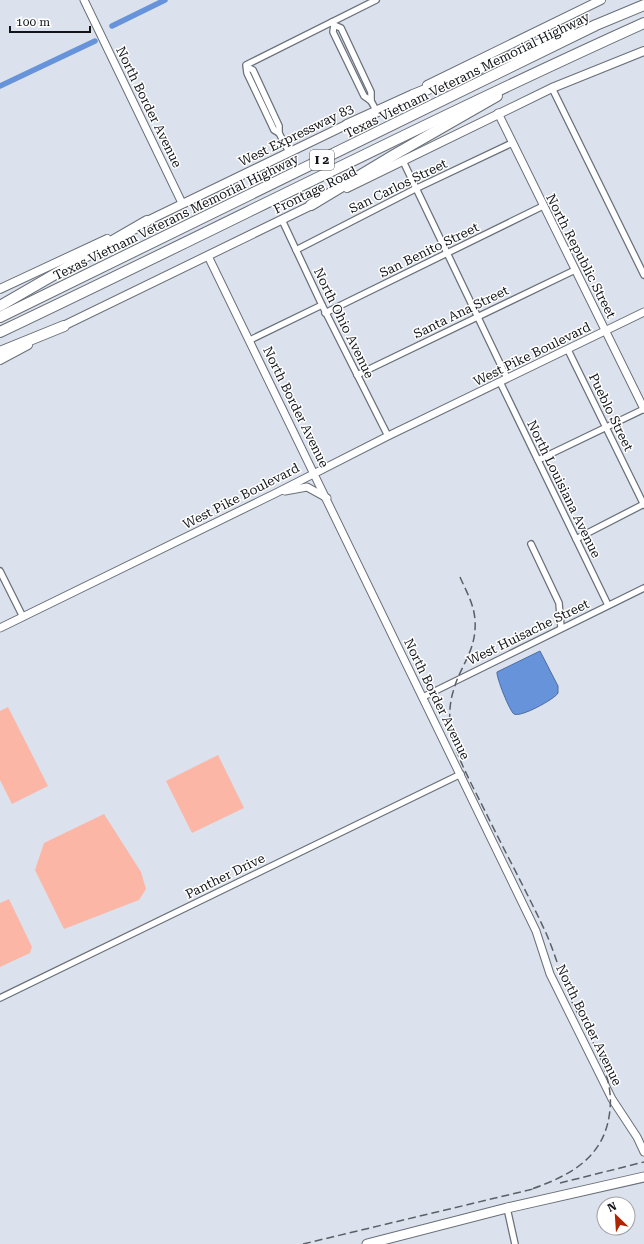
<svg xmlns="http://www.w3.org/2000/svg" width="644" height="1244" viewBox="0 0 644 1244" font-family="'Roboto Serif',serif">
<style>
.green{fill:#fbb6a6}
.water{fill:#6693da;stroke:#4d6da0}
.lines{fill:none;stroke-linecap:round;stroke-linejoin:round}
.canal{stroke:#6693da;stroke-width:5.5}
.minor-casing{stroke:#6a7079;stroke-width:8}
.tertiary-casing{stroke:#6a7079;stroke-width:9}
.secondary-casing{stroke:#6a7079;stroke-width:10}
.primary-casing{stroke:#6a7079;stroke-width:11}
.motorway-casing{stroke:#6a7079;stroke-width:12}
.minor{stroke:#fff;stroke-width:5.5}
.tertiary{stroke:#fff;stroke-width:7}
.secondary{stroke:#fff;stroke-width:8}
.primary{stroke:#fff;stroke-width:9}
.motorway{stroke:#fff;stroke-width:10}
.rail{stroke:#5b5f66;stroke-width:1.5;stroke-dasharray:8 4;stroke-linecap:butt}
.labels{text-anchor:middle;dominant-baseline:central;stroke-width:3;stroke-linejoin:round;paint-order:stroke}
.shield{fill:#fff;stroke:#595a5d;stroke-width:1}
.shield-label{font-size:12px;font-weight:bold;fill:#121418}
.street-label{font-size:13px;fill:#121418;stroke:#fff}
</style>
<rect width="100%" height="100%" fill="#dbe2ed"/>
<g class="green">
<polygon points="8,707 48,786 12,804 0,780 0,711"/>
<polygon points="218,755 244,808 192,833 166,781"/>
<polygon points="104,814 141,872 146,889 139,900 64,929 35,870 44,843"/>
<polygon points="9,899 32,947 30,953 0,967 0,903"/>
</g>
<path class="water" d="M540,651L558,686V693C555,699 520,718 514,714C510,712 496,677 497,672Z"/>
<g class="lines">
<g class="canal">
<polyline points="112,26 165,0"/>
<polyline points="0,86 95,41"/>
</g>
<defs>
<g id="minor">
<polyline points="332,22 334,25 341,28 371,92 371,101 376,110"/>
<polyline points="334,25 333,32 364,96 371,101"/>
<polyline points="247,67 253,70 279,126 279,133 289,152"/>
<polyline points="552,88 644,275"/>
<polyline points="279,133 274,130 247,73 246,65 376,0"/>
<polyline points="403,161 507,378"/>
<polyline points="282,220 322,305 388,436"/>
<polyline points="296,250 415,189 512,143"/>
<polyline points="325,313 543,206"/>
<polyline points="250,340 322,305"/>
<polyline points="568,350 644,505"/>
<polyline points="357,375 575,270"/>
<polyline points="500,382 608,605"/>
<polyline points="538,460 644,409"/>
<polyline points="576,539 644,504"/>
<polyline points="531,544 559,603 561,628"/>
<polyline points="0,571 23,617"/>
<polyline points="423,697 644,588"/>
<polyline points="0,998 461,774"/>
<polyline points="507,1208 515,1244"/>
</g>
<g id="tertiary">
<polyline points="84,0 182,203"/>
<polyline points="498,113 644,409"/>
<polyline points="208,256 536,931 550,974 612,1099 637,1137 644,1152"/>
<polyline points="285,491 307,487 327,498"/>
<polyline points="0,628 276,493 388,436 644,312"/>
</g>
<g id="secondary">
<polyline points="427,85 601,0"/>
<polyline points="347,188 552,88 644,51"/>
<polyline points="143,223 352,122"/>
<polyline points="0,289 107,239"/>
<polyline points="59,328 316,203"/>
<polyline points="0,360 28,345"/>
</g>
<polyline id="primary" points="367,1244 507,1208 644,1177"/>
<g id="motorway">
<polyline points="347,125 413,95 570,32"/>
<polyline points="311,205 394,155 497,96"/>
<polyline points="0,306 147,221"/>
<polyline points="0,317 596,25 644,5"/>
<path d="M0,332C215,230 427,121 644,23"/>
<polyline points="0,352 64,326"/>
</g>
</defs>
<use href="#minor" class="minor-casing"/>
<use href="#tertiary" class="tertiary-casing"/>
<use href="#secondary" class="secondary-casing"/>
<use href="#primary" class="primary-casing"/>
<use href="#motorway" class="motorway-casing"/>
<use href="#minor" class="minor"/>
<use href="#tertiary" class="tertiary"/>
<use href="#secondary" class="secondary"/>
<use href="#primary" class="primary"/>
<use href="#motorway" class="motorway"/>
<g class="rail">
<path d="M460,577C466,591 474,604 475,620C477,651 460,665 453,692C448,709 449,728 454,744C462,767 474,789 485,811C505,852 527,892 546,933C556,956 562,980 572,1002C588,1035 614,1072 610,1109C606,1158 569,1176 529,1190"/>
<polyline points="560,1183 644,1162"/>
<polyline points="303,1244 533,1189"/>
</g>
</g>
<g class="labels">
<rect class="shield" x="310" y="150" width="24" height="20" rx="3"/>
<g class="shield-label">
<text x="322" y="160">I 2</text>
</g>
<g class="street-label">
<text transform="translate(467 75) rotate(-26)">Texas Vietnam Veterans Memorial Highway</text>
<text transform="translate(149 107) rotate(64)">North Border Avenue</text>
<text transform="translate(296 135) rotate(-26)">West Expressway 83</text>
<text transform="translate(398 186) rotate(-26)">San Carlos Street</text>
<text transform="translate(315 190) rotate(-26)">Frontage Road</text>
<text transform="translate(176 217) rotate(-26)">Texas Vietnam Veterans Memorial Highway</text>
<text transform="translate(429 250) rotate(-26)">San Benito Street</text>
<text transform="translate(581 256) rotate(63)">North Republic Street</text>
<text transform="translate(461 312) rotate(-26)">Santa Ana Street</text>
<text transform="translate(344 323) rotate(64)">North Ohio Avenue</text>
<text transform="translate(532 354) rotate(-26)">West Pike Boulevard</text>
<text transform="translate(296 407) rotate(64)">North Border Avenue</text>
<text transform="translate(611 412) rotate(64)">Pueblo Street</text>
<text transform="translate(564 489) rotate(64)">North Louisiana Avenue</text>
<text transform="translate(241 496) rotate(-27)">West Pike Boulevard</text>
<text transform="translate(528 632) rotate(-26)">West Huisache Street</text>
<text transform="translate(437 699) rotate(64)">North Border Avenue</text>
<text transform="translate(225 876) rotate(-26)">Panther Drive</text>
<text transform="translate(589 1025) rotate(64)">North Border Avenue</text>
</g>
</g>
<g transform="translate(616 1216) rotate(335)"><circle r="19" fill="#ffffff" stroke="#a0a1a3"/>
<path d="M0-3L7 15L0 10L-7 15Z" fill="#b12401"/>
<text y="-6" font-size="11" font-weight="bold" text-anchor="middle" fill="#121418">N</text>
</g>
<path d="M10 26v6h80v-6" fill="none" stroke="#121418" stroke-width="2"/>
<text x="16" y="26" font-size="12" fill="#121418" stroke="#ffffff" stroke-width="3" paint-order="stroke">100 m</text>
</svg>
